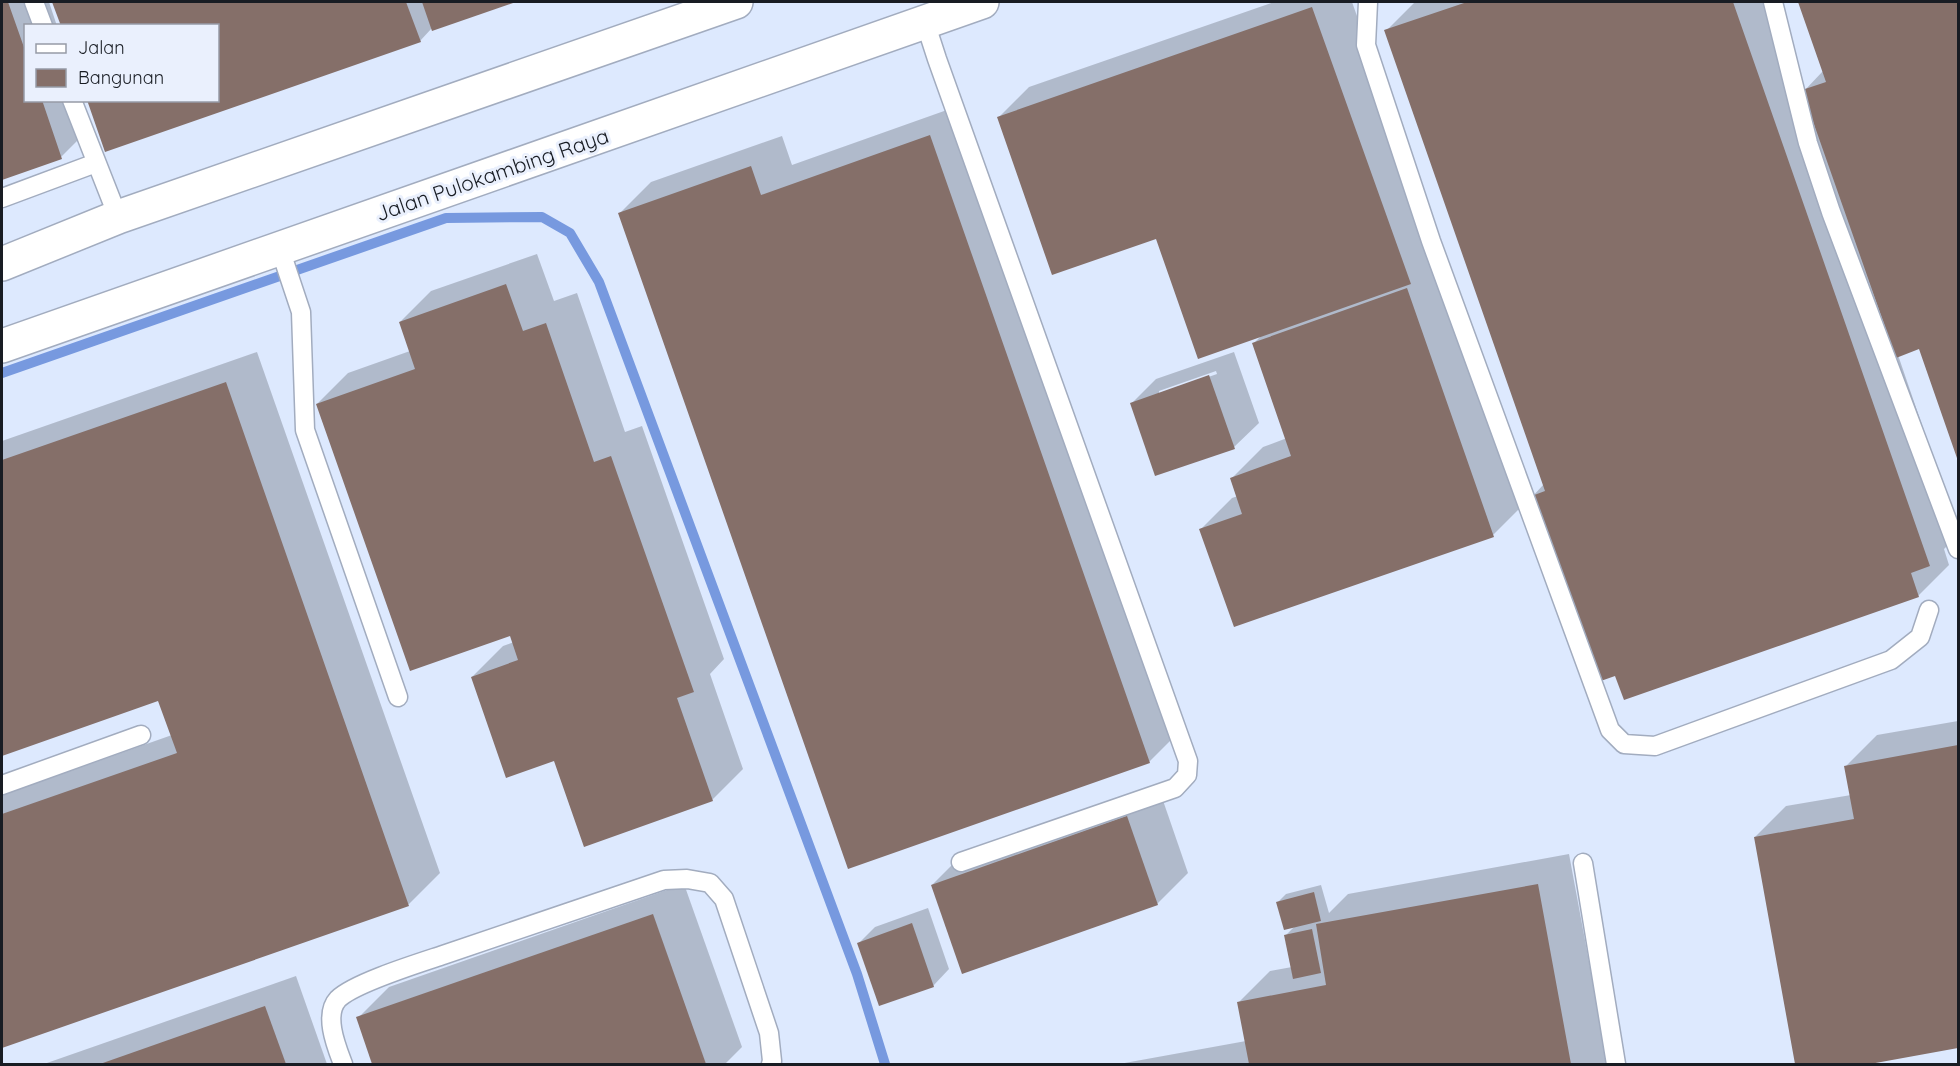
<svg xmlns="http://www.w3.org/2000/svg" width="1960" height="1066" viewBox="0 0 1960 1066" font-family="Quicksand,sans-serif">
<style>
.built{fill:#dde9fe;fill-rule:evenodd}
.shadow{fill:#0003;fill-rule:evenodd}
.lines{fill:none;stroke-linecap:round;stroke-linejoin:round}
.stream{stroke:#7799df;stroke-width:10}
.building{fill:#856f69}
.lane-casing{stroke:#a2acbf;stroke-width:21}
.secondary-casing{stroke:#a2acbf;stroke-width:36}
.lane{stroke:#fff;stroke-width:18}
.secondary{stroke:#fff;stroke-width:33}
.labels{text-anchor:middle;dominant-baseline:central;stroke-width:6;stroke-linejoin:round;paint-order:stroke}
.street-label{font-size:21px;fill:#181c23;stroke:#eaf0fd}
</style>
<rect width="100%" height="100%" fill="#eaf0fd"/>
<path class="built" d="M2,2H1958V1064H2ZM26,26H218V100H26Z"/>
<g class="shadow">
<polygon points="2,2 49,2 57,26 26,26 26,100 83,100 92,126 61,157 2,178"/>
<polygon points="54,2 513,2 433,29 432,28 420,41 218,100 218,26 62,26"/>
<polygon points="1274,2 1352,2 1441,252 1524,504 1493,535 1201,529 1232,498 1238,496 1232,478 1263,447 1287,438 1254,343 1263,334 1157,237 998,118 1029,87"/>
<polygon points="1415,2 1774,2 1805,90 1823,71 1799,2 1958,2 1958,457 1920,347 1898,355 1958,530 1958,535 1944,549 1949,565 1918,596 1616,674 1531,498 1544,484 1386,31"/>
<polygon points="961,105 1180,731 1149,762 620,213 651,182 782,136 792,165"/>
<polygon points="537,254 554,301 577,293 625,432 642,426 724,659 710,674 743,769 712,800 555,759 472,677 503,646 514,642 511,634 317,404 348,373 410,351 400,322 431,291"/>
<polygon points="257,352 440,873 409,904 2,1047 2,795 172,735 159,699 2,755 2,441"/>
<path d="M1234,352L1259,423L1234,447L1132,403L1156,379ZM1216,371L1217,374L1159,394V391Z"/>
<polygon points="1958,721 1958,1047 1861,1064 1796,1064 1755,837 1786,806 1851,795 1845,767 1877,735"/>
<polygon points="1158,786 1188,873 1157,904 932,885 963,854"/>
<polygon points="1569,854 1608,1064 1119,1064 1246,1041 1239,1002 1270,971 1292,967 1285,936 1296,925 1278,902 1286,894 1321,885 1329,913 1348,894"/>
<polygon points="684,884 742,1047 725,1064 374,1064 358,1018 389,987"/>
<polygon points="928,908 949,969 933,986 859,943 875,927"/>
<polygon points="296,976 327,1064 44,1064"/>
</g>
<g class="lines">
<polyline class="stream" points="2,373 446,218 542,217 570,233 599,282 857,974 885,1064"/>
</g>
<g class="building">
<polygon points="2,2 8,2 26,53 26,100 42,100 62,159 2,180"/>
<polygon points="52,2 406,2 421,42 105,152 87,100 218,100 218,26 61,26"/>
<polygon points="422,2 516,2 432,31"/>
<polygon points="1467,2 1733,2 1930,566 1911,573 1919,597 1624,700 1615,676 1595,683 1529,497 1545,491 1384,30"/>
<polygon points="1798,2 1958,2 1958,461 1919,349 1896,358 1802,90 1826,82"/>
<polygon points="1312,7 1411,284 1198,359 1156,239 1052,275 997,117"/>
<polygon points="930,135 1150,763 848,869 618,213 751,166 761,195"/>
<polygon points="506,284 523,331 546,323 594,462 611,456 694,692 677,698 713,801 584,847 554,761 506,778 471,677 518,660 510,636 410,671 316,404 415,369 399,322"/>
<polygon points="1407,288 1494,537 1234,627 1199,529 1242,514 1230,478 1291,456 1252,343"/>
<polygon points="1209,375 1235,449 1155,476 1130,403"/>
<polygon points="226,382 409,906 2,1048 2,814 177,753 158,701 2,756 2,460"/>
<polygon points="1958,745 1958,1048 1870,1064 1795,1064 1754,837 1854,819 1844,766"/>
<polygon points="1127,816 1158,905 962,974 931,885"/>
<polygon points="1538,884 1571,1064 1249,1064 1237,1002 1326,985 1316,924"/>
<polygon points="1314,892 1321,921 1284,930 1276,902"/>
<polygon points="653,914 706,1064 372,1064 356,1017"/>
<polygon points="912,923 934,987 879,1006 857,943"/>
<polygon points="1312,929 1321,973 1293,979 1284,935"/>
<polygon points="265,1006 286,1064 100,1064"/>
</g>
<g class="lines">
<defs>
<g id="lane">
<polyline points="34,2 43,26"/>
<polyline points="1368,2 1366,45 1431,241 1610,730 1624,744 1655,746 1891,660 1920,637 1929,610"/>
<polyline points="1773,2 1808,143 1831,212 1958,549"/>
<polyline points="925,22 937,59 1188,761 1187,775 1175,788 961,862"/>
<polyline points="72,100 118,217"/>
<polyline points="2,198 96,163"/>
<polyline points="280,249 301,312 305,430 398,697"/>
<polyline points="2,785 141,735"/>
<polyline points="1583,863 1616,1064"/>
<path d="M343,1064C337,1048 323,1015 338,999C354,983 419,963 443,955C517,930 591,905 664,880L687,879L710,883L724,899L769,1033L772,1061L771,1064"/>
</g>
<g id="secondary">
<polyline points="2,264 118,217 736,2"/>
<polyline points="2,346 982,2"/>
</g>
</defs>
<use href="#lane" class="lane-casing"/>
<use href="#secondary" class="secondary-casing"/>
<use href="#lane" class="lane"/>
<use href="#secondary" class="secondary"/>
</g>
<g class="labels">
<g class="street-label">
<text transform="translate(492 174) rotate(-19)">Jalan Pulokambing Raya</text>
</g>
</g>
<rect width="1960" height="1066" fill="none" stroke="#181c23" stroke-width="6"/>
<rect x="24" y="24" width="195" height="78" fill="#eaf0fd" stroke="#969ba6" stroke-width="1.5"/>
<rect x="36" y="44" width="30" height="9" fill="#ffffff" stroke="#969ba6" stroke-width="1.5"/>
<text x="78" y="54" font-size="18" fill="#181c23">Jalan</text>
<rect x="36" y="69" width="30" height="18" fill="#856f69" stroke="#969ba6" stroke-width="1.5"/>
<text x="78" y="84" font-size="18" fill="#181c23">Bangunan</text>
</svg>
